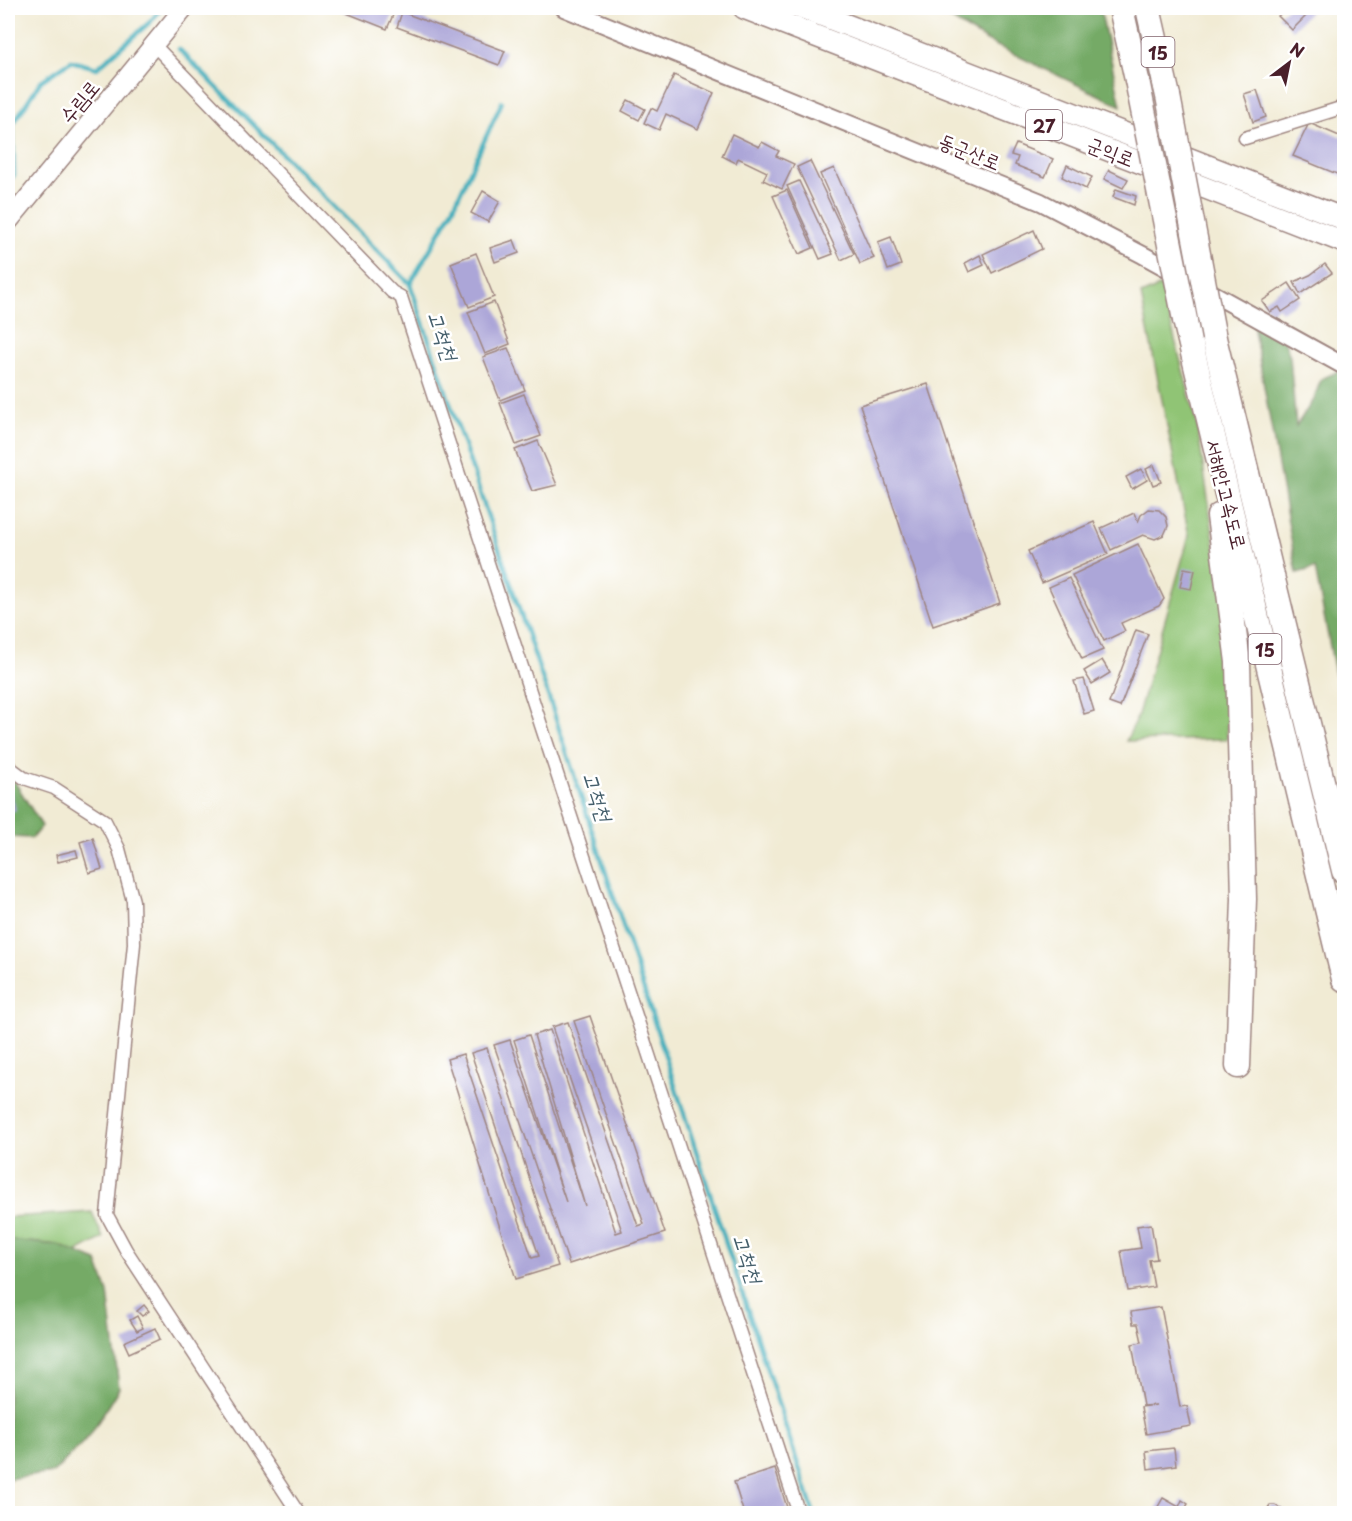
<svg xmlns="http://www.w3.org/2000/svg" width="1352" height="1521" viewBox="0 0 1352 1521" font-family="'Playpen Sans','Poor Story',sans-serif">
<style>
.green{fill:#90c475;stroke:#6d7250;stroke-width:1.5}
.forest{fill:#74aa66;stroke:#5f6448;stroke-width:1.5}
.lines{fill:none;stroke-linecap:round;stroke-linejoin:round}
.stream{stroke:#3faebc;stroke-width:4.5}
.building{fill:#aca6d8}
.minor-casing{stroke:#9e8580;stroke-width:15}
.tertiary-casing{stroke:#9e8580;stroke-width:20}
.secondary-casing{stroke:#9e8580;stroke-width:21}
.trunk-casing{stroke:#9e8580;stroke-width:24}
.motorway-casing{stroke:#9e8580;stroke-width:27}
.minor{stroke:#fff;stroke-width:12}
.tertiary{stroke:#fff;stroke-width:16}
.secondary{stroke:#fff;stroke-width:18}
.trunk{stroke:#fff;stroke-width:21}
.motorway{stroke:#fff;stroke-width:24}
.motorway-bridge-casing{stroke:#9e8580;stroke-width:27;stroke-linecap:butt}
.motorway-bridge{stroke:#fff;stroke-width:24}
.labels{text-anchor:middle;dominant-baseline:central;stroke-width:5;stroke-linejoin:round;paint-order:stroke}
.shield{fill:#fff;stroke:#80626b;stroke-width:1.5}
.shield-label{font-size:18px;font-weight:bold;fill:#4a1f2b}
.street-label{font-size:20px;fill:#4a1f2b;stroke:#fff}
.water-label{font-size:21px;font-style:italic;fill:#455f6c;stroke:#fff}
</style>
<rect width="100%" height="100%" fill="#fff"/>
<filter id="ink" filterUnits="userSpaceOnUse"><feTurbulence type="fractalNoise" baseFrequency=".0167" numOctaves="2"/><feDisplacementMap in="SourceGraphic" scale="12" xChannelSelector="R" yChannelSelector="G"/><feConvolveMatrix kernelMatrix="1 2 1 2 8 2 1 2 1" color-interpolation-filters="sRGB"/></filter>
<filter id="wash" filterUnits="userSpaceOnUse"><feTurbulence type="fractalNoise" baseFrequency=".008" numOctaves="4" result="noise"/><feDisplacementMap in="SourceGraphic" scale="24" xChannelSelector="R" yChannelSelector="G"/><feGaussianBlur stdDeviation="1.35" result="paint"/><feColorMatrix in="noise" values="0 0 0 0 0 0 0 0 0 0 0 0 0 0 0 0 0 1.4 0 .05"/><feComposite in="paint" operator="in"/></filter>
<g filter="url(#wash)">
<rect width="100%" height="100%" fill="#f1ebd4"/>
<g class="green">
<polygon points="1161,286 1197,424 1228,635 1227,739 1126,741 1137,718 1189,536 1141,295"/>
<polygon points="92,1212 103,1238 76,1253 58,1245 8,1240 8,1217"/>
</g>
<g class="forest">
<polygon points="932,8 1100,8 1121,106 987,41"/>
<polygon points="1253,324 1284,339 1290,357 1296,426 1314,399 1321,379 1339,371 1344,374 1344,646 1335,673 1315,568 1297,573"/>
<polygon points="8,771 42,826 32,838 8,837"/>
<polygon points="8,1240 58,1245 97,1261 108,1292 119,1388 90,1435 53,1473 8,1479"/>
</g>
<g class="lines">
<g class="stream">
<polyline points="179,49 410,284"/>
<polyline points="502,102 451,213 410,284 552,707 814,1514"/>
<polyline points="8,183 14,175 13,124 41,81 71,61 97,68 150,22 162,8"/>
</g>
</g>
<g id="blocks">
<g class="building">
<polygon points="334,8 396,8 387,29"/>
<polygon points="1287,8 1314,8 1292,30 1278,16"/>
<polygon points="402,12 505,51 499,65 397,27"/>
<polygon points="674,75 714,93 698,129 666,114 659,130 644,123 651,108 657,111"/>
<polygon points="1257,90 1266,117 1253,122 1244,94"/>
<polygon points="628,100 645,109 639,120 622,111"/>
<polygon points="1309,123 1344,138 1344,177 1293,156"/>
<polygon points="732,134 759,147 762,142 779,151 776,156 794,164 782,189 763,180 767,172 738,158 736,163 722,156"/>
<polygon points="1016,144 1053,159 1045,177 1015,165 1018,157 1011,155"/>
<polygon points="810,161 854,254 841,260 797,167"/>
<polygon points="1067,165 1092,177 1086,189 1062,177"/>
<polygon points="834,168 874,258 860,264 820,174"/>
<polygon points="1109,170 1128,179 1123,188 1104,179"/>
<polygon points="799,181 833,254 820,259 787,186"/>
<polygon points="1116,189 1136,196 1134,205 1113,197"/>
<polygon points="787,190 813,248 799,254 773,196"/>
<polygon points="483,191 500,201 488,222 471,213"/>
<polygon points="1034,230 1042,249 992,273 983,254"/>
<polygon points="891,237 901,265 888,270 878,242"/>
<polygon points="514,240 519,253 495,262 490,248"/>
<polygon points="476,253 494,297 469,307 451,263"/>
<polygon points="980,255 984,265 969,272 965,263"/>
<polygon points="1325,264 1332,273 1300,294 1294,282 1310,275"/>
<polygon points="1289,283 1300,300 1282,312 1279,307 1270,312 1262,301"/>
<polygon points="494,302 510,344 485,354 468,312"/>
<polygon points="508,348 525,390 500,400 483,357"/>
<polygon points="928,384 1000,603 933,626 860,405"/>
<polygon points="524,394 541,436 516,445 500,403"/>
<polygon points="538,441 557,485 532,491 515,450"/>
<polygon points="1154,465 1161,482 1153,485 1146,469"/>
<polygon points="1141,469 1147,480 1132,489 1126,477"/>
<polygon points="1149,509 1159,510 1166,517 1168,526 1164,535 1155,539 1143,535 1111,550 1101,528 1134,513 1138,522 1141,515"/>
<polygon points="1094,522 1108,554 1042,583 1028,551"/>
<polygon points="1138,544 1164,599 1159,606 1121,623 1125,631 1104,641 1072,575"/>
<polygon points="1184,568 1195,570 1191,589 1180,587"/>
<polygon points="1069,578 1103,650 1082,659 1049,587"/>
<polygon points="1136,630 1148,634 1120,707 1109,703"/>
<polygon points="1102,660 1110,673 1092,684 1084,671"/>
<polygon points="1084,679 1094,711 1084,714 1074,681"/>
<polygon points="8,787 10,787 16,810 8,813"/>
<polygon points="93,838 102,869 89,873 80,842"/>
<polygon points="76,850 78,857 58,862 56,855"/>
<polygon points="590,1016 665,1233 569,1264 494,1045 510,1040 566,1202 514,1040 529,1035 585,1206 534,1035 550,1030 616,1233 622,1231 552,1027 568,1022 638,1226 644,1224 574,1021"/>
<polygon points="487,1048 558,1266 516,1279 447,1059 463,1054 532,1258 539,1256 471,1053"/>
<polygon points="1151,1224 1157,1259 1149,1260 1154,1287 1128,1291 1121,1251 1141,1248 1137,1226"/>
<polygon points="144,1305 149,1311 142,1316 137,1311"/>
<polygon points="1161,1307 1180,1407 1187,1406 1191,1426 1146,1434 1141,1407 1156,1405 1143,1406 1132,1344 1142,1342 1138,1324 1133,1324 1131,1312"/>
<polygon points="137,1316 143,1328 137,1331 130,1320"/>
<polygon points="155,1328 160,1339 129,1353 124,1342"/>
<polygon points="1174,1448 1176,1465 1148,1469 1146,1451"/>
<polygon points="775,1469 789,1514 744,1514 734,1482"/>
<polygon points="1163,1498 1179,1507 1182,1500 1188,1504 1182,1514 1158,1514 1155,1512"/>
<polygon points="1270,1505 1275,1505 1290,1514 1264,1514"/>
</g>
</g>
</g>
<g filter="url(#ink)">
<use href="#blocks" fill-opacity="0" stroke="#9e8580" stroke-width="1.5"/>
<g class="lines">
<defs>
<g id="minor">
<polyline points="154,45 392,292 401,297 799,1514"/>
<polyline points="1245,138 1344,107"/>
<polyline points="8,766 24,778 54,788 105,821 119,849 133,901 134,944 107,1215 126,1250 299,1514"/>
</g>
<polyline id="tertiary" points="564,8 1041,202 1143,255 1344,366"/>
<polyline id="secondary" points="8,222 184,8"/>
<g id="trunk">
<polyline points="744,8 1344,242"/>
<polyline points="803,8 1344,219"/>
</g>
<g id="motorway">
<polyline points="1121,8 1137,80"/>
<polyline points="1148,8 1168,96"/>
<polyline points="1185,320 1344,979"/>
<polyline points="1214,338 1344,871"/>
<polyline points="1219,516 1238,662 1244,899 1238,1066"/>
</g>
</defs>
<use href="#minor" class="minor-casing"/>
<use href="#tertiary" class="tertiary-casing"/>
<use href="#secondary" class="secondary-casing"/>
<use href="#trunk" class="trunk-casing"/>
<use href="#motorway" class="motorway-casing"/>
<use href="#minor" class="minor"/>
<use href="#tertiary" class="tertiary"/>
<use href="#secondary" class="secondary"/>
<use href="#trunk" class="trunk"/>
<use href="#motorway" class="motorway"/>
<defs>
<g id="motorway-bridge">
<polyline points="1137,80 1185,320"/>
<polyline points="1168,96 1214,338"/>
</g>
</defs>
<use href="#motorway-bridge" class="motorway-bridge-casing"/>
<use href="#motorway-bridge" class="motorway-bridge"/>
</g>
</g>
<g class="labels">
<g class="shield">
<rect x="1141.5" y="37" width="33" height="30" rx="4.5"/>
<rect x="1026" y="110" width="36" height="30" rx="4.5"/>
<rect x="1248.5" y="634" width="33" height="30" rx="4.5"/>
</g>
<g class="shield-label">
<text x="1158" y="52">15</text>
<text x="1044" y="125">27</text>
<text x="1265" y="649">15</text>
</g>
<g class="street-label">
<text transform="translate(79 101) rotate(-50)">수림로</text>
<text transform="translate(970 151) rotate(22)">동군산로</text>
<text transform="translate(1111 151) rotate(21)">군익로</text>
<text transform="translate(1227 494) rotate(76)">서해안고속도로</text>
</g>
<g class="water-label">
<text transform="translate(444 335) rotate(71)">고척천</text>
<text transform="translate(599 796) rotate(72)">고척천</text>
<text transform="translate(749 1258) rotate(72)">고척천</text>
</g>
</g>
<rect width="1352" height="1521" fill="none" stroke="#fff" stroke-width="30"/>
<g transform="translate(1289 63) rotate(32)" stroke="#ffffff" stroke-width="4.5" paint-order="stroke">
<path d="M0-4.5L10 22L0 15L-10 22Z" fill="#4a1f2b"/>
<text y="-9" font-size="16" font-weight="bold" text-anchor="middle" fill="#4a1f2b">N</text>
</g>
</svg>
